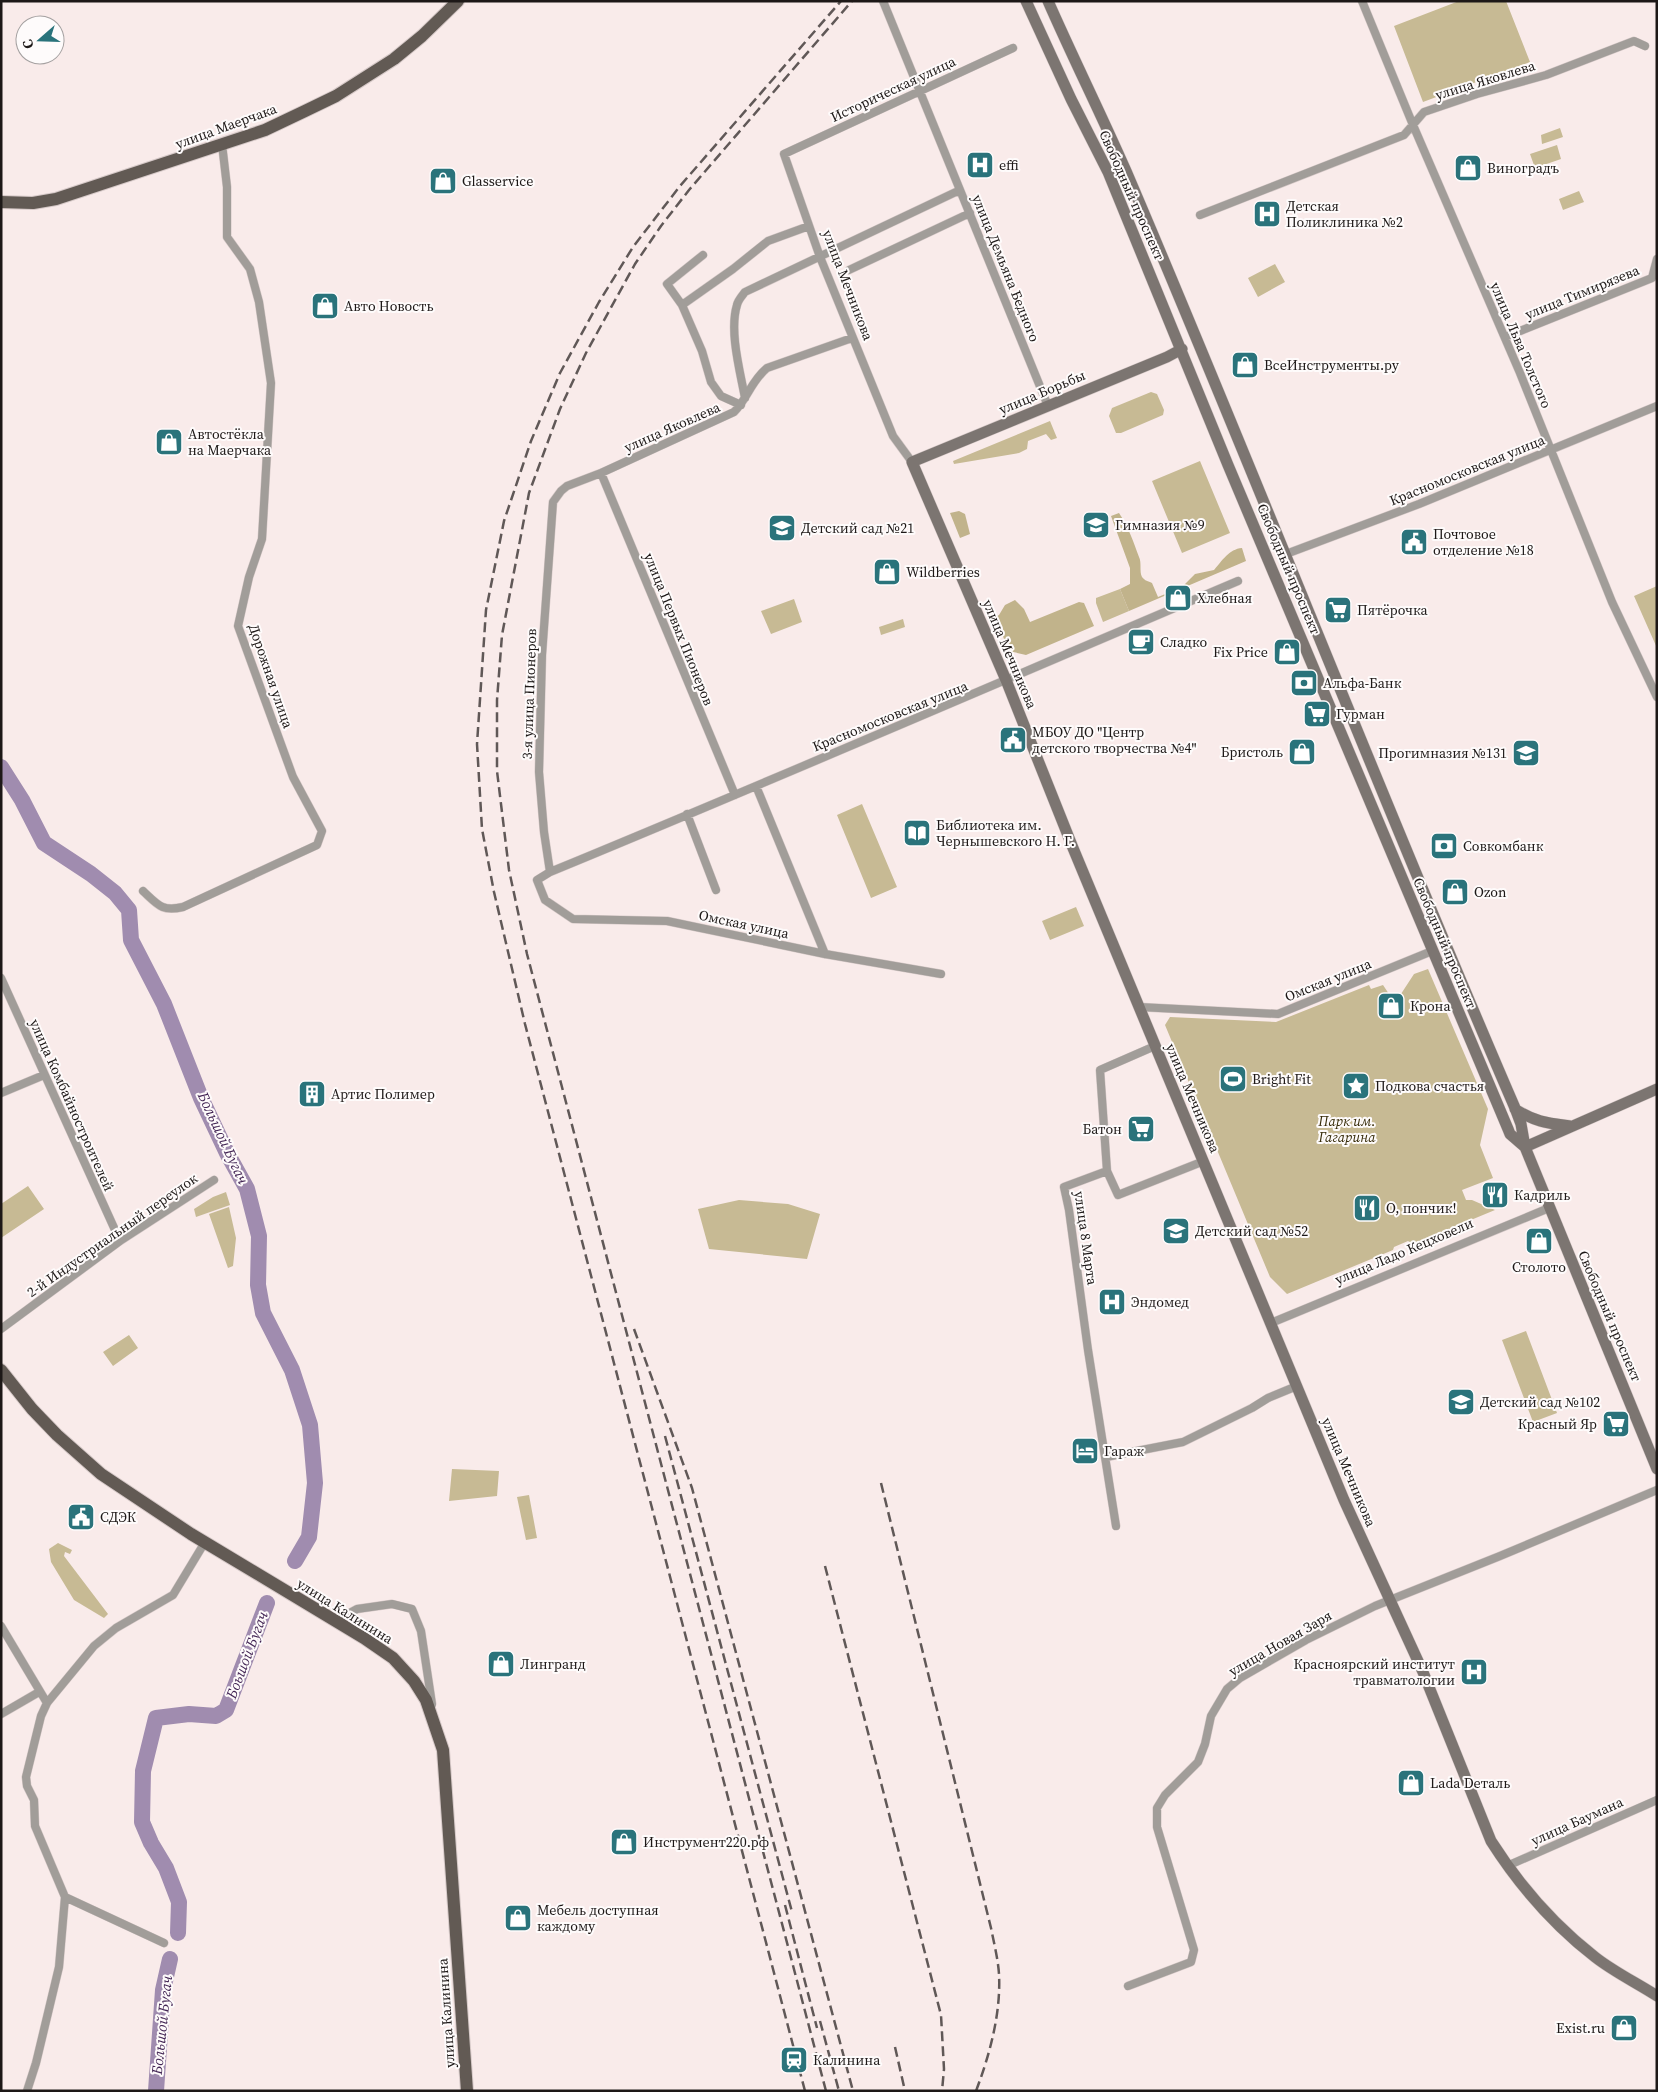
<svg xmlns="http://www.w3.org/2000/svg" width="1658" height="2092" font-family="'Source Serif 4',serif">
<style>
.green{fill:#c7ba94}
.forest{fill:#c1b38b}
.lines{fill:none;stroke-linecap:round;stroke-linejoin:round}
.river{stroke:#a08caf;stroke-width:16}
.street-casing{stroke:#d6c9c8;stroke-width:9}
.secondary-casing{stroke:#d6c9c8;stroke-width:12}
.primary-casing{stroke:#d6c9c8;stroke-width:14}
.street{stroke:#a19d99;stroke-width:8}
.secondary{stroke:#7c7571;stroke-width:11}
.primary{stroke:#625a54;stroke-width:12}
.rail{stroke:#605857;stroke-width:2.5;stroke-dasharray:10 5;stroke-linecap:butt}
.labels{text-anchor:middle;stroke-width:4;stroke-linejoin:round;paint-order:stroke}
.street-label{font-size:14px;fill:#1d1817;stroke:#fefbfb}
.poi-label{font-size:14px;fill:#1d1817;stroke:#fefbfb;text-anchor:start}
.park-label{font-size:14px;font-style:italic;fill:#362b08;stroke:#fefbfb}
.water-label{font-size:15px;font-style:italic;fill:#422554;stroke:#fefbfb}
</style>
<rect width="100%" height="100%" fill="#f9ebea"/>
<path class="green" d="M1459,1H1506L1530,62L1423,102L1394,26Z
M1560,128L1563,137L1542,144L1541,135Z
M1557,145L1561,159L1535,168L1530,154Z
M1579,191L1584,202L1563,210L1559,199Z
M1275,264L1285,282L1258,297L1248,278Z
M1151,392L1157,394L1164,410L1163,415L1121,433H1116L1109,416L1112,408Z
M1050,421L1057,438L1051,440L1046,434L1028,441L1027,449L1019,453L954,464L953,461Z
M1200,461L1230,533L1182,553L1152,481Z
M1657,586V648L1634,596Z
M1120,589L1129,611L1103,622L1096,603V598Z
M794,599L802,622L771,634L761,611Z
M903,619L905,627L881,635L879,627Z
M862,804L897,887L871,898L837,815Z
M1076,907L1084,926L1050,940L1042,921Z
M1428,969L1488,1109L1480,1145L1493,1178L1462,1190L1466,1200H1472L1495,1210L1413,1244L1408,1241L1394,1247L1393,1250L1287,1294L1270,1277L1165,1025L1170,1017L1276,1022L1369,985L1371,989L1383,985L1391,997H1399L1414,974Z
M28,1186L44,1209L1,1238V1204Z
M226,1192L230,1205L196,1217L194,1209L213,1197Z
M739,1200L788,1204L820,1214L807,1259L709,1249L698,1209Z
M229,1207L236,1238L233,1266L228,1268L209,1214Z
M1526,1331L1557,1413L1533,1422L1502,1340Z
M129,1335L138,1348L113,1366L103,1352Z
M452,1469L499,1471L497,1496L449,1501Z
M529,1495L537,1538L526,1540L517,1497Z
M58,1543L72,1550L70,1554L65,1552L64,1556L108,1614L104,1618L74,1600L51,1562L49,1549Z"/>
<path class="forest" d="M959,511L965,514L970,534L960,538L950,513Z
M1119,513C1129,528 1133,541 1139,557C1142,563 1139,571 1142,577C1145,581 1148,581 1152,583L1158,597L1182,587L1195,574L1214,570C1222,561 1229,549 1242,548L1246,561L1129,611L1120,589L1130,584V568L1111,516Z
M1015,600L1024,609L1030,622L1079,602L1084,603L1094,626L1026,655L1009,651L995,617L999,615L1005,605Z"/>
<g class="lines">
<path class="river" d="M1,767L22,800L44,843L91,874L115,893L129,910L131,940L164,1004L201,1098L227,1153L247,1189L259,1236L258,1285L263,1313L292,1370L310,1425L315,1483L309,1537L295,1561
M178,1933L179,1902L166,1868L151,1843L142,1822L143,1771L156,1718L189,1714L216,1716L226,1710L267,1603
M156,2091L163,1990L170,1959"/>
<g class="street-casing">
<path id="street" d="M883,1L1048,406
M1362,1L1413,125L1520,373L1612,602L1657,697
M1200,215L1404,135L1424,112L1477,94L1546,75L1634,41L1645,46
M703,255L667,284L682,305L733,269L768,241L809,226
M849,270L970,213
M682,305L702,351L711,382L721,396L741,405
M1505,337L1652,278L1657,259
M852,338L767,368C751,381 748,398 734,412L601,473L567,486L561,491L553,502L542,655L539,772L544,832L550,872L537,880L545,900L573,919L667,921L825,954L941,974
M745,398C740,371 729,331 737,305C738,300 742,296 745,292L960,190
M912,462L893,436L820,257L784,154L1013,48
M601,473L735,795
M1286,554L1419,504L1657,406
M756,786L825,954
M687,814L716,890
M550,872C781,777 1009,678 1238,581
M143,891C158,905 162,912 183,907L317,845L322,831L293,777L238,626L249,577L262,539L271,383L259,302L250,269L227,237V187L222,144
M1,978L120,1241
M1139,1007L1278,1014L1432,951
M1,1093L44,1075
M1107,1171L1118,1195L1204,1161
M1271,1323L1549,1208
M1,1329L120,1241L214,1180
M1106,1457L1183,1442L1252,1408L1268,1398L1297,1386
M1116,1526L1088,1350L1069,1210L1064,1187L1107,1171L1100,1070L1155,1046
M335,1621L357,1609L392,1604L412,1609L421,1631L432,1704
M1,1626L47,1703
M1,1714L39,1692
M1507,1866L1657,1800
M164,1943L65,1897L35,1826L34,1800L27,1786L26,1777L41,1716L47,1703L94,1646L116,1628L173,1595L205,1542
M1128,1986L1191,1962L1194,1950L1157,1827V1808L1165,1795L1198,1762L1205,1744L1211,1716L1227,1689L1240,1678L1306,1640L1375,1606L1500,1556L1657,1490
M27,2091L36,2063L59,1967L65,1897"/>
</g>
<g class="secondary-casing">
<path id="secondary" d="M1026,1L1071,99L1108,172L1228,465L1508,1129L1510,1134L1525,1147
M1048,1C1073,58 1101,114 1126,171C1259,482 1381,798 1515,1108L1521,1124L1525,1147L1657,1469
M1182,349L1167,357L912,462L1006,680L1073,848L1344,1500L1423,1672L1491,1841C1519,1885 1554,1925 1595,1957C1614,1972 1637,1983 1657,1996
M1515,1109C1535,1122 1547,1123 1570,1126
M1525,1147L1657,1089"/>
</g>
<g class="primary-casing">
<path id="primary" d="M1,202L33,203L56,199L265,130L305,111L336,96L394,59L422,36L458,1
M1,1370L32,1409L57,1435L101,1474L191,1534L364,1638L393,1658L414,1681L426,1700L443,1750L467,2091"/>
</g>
<use href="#street" class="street"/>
<use href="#secondary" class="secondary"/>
<use href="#primary" class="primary"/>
<path class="rail" d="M634,1329L692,1488L853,2091
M665,1436L792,1912
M881,1483L991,1928C994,1943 998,1959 999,1974C1001,2013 990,2054 976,2091
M825,1566L941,2015L944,2069L942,2091
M785,1905L817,2028
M820,2021L839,2091
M895,2047L905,2091
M805,2091L525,1024L494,892L482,829L477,744L486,610L504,521L531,441L560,373L599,302L633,247L680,186L841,1
M826,2091L527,954L509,870L497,771V700L502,635L529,493L560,409L586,353L635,264L661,226L689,190L852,1"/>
</g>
<defs>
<g id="hospital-square" transform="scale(1.4375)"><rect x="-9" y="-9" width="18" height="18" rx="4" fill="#2a737b" stroke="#fefbfb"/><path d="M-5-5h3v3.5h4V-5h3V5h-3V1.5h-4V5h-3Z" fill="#fff"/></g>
<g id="shop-square" transform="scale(1.4375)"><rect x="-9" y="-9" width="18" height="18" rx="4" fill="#2a737b" stroke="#fefbfb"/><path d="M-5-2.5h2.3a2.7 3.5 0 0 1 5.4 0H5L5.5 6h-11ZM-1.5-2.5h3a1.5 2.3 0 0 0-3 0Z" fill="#fff"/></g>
<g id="school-square" transform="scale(1.4375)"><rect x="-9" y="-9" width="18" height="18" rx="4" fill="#2a737b" stroke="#fefbfb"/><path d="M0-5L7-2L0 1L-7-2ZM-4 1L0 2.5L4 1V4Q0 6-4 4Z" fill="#fff"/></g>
<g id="civic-square" transform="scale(1.4375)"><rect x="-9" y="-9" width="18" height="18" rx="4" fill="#2a737b" stroke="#fefbfb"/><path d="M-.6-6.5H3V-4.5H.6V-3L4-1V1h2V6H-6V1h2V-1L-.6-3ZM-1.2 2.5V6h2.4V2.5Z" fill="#fff"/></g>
<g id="supermarket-square" transform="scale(1.4375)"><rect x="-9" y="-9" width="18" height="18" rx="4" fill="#2a737b" stroke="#fefbfb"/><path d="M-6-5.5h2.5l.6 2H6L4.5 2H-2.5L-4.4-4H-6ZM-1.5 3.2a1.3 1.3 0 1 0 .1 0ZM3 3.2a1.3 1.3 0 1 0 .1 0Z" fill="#fff"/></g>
<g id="cafe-square" transform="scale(1.4375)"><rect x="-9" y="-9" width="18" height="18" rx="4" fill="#2a737b" stroke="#fefbfb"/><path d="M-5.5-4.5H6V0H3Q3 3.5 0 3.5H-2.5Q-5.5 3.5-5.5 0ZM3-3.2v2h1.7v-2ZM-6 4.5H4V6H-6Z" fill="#fff"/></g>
<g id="bank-square" transform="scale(1.4375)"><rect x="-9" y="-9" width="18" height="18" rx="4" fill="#2a737b" stroke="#fefbfb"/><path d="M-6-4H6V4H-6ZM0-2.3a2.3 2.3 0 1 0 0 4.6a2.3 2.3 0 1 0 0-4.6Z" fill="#fff"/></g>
<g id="library-square" transform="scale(1.4375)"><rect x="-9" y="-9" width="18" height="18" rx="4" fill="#2a737b" stroke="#fefbfb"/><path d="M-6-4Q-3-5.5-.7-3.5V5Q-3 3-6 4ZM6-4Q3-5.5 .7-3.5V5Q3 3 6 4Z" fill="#fff"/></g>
<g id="stadium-square" transform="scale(1.4375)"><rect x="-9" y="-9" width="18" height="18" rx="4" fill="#2a737b" stroke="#fefbfb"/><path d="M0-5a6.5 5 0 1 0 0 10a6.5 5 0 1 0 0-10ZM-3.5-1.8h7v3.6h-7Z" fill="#fff"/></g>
<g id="sight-square" transform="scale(1.4375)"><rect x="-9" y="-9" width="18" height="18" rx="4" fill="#2a737b" stroke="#fefbfb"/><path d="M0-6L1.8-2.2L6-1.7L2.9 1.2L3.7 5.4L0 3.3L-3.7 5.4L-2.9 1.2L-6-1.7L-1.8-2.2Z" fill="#fff"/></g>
<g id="building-square" transform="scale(1.4375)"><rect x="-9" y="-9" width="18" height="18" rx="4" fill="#2a737b" stroke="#fefbfb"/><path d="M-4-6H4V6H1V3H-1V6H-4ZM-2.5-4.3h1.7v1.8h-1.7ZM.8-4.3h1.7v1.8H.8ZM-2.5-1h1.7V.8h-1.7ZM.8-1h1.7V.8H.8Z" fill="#fff"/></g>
<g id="restaurant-square" transform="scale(1.4375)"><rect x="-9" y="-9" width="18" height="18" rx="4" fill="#2a737b" stroke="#fefbfb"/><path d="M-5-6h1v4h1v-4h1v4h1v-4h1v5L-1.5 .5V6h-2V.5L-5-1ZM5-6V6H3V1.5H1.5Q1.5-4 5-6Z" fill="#fff"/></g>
<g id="hotel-square" transform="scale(1.4375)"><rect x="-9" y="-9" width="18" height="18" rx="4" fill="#2a737b" stroke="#fefbfb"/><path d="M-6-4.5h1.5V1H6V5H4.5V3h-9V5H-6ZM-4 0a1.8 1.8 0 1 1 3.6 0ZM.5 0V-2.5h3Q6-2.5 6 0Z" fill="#fff"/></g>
<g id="station-square" transform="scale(1.4375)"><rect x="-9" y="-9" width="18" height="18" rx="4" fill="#2a737b" stroke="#fefbfb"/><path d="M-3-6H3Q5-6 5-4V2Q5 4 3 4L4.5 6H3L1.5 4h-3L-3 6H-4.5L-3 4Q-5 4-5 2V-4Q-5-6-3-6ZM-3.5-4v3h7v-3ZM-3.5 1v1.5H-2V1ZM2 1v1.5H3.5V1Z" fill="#fff"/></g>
</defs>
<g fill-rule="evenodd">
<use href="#hospital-square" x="980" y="165"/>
<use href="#shop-square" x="1468" y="168"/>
<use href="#shop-square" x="443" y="181"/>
<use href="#hospital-square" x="1267" y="214"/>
<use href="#shop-square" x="325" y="306"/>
<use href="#shop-square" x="1245" y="365"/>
<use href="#shop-square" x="169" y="442"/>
<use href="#school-square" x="1096" y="525"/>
<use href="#school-square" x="782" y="528"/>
<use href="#civic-square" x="1414" y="542"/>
<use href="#shop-square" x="887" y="572"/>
<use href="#shop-square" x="1178" y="598"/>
<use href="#supermarket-square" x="1338" y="610"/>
<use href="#cafe-square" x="1141" y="642"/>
<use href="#shop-square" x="1287" y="652"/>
<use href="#bank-square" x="1304" y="683"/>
<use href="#supermarket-square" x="1317" y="714"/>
<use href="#civic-square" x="1013" y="740"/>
<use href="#shop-square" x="1302" y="752"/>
<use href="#school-square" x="1526" y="753"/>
<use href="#library-square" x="917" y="833"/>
<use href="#bank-square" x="1444" y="846"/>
<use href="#shop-square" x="1455" y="892"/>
<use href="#shop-square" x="1391" y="1006"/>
<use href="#stadium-square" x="1233" y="1079"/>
<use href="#sight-square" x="1356" y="1086"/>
<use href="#building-square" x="312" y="1094"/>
<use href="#supermarket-square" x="1141" y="1129"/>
<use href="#restaurant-square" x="1495" y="1195"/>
<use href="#restaurant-square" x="1367" y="1208"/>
<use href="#school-square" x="1176" y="1231"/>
<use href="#shop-square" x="1539" y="1241"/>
<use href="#hospital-square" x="1112" y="1302"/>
<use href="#school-square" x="1461" y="1402"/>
<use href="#supermarket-square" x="1616" y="1424"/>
<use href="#hotel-square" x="1085" y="1451"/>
<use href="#civic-square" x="81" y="1517"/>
<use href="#shop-square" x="501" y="1664"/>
<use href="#hospital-square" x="1474" y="1672"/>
<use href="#shop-square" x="1411" y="1783"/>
<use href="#shop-square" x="624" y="1842"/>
<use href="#shop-square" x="518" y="1918"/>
<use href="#shop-square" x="1624" y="2028"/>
<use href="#station-square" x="794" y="2060"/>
</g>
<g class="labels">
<g class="street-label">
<text transform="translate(1485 80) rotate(-17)" y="5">улица Яковлева</text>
<text transform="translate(893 89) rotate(-25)" y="5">Историческая улица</text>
<text transform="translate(226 126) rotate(-20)" y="5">улица Маерчака</text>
<text transform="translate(1132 195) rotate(66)" y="5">Свободный проспект</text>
<text transform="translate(1006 268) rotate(68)" y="5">улица Демьяна Бедного</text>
<text transform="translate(848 285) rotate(69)" y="5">улица Мечникова</text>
<text transform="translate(1582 292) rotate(-22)" y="5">улица Тимирязева</text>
<text transform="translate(1521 345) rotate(67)" y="5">улица Льва Толстого</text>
<text transform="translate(1042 392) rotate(-23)" y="5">улица Борьбы</text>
<text transform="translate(672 427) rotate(-24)" y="5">улица Яковлева</text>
<text transform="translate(1467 470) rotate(-22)" y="5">Красномосковская улица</text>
<text transform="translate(1289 569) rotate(67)" y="5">Свободный проспект</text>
<text transform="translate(679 629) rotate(68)" y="5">улица Первых Пионеров</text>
<text transform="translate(1010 654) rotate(67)" y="5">улица Мечникова</text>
<text transform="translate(271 676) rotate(71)" y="5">Дорожная улица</text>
<text transform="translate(529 694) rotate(-88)" y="5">3-я улица Пионеров</text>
<text transform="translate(890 716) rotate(-22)" y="5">Красномосковская улица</text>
<text transform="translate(744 924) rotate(12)" y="5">Омская улица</text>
<text transform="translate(1445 943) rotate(67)" y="5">Свободный проспект</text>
<text transform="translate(1328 980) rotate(-22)" y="5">Омская улица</text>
<text transform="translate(1193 1098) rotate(67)" y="5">улица Мечникова</text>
<text transform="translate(72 1105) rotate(66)" y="5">улица Комбайностроителей</text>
<text transform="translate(112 1235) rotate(-35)" y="5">2-й Индустриальный переулок</text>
<text transform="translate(1086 1238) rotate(82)" y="5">улица 8 Марта</text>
<text transform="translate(1404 1251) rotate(-23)" y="5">улица Ладо Кецховели</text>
<text transform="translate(1610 1316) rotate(67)" y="5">Свободный проспект</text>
<text transform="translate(1349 1472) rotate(67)" y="5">улица Мечникова</text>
<text transform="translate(345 1611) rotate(32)" y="5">улица Калинина</text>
<text transform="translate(1280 1643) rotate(-30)" y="5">улица Новая Заря</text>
<text transform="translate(1577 1821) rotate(-24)" y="5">улица Баумана</text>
<text transform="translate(446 2013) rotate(-94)" y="5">улица Калинина</text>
</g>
<g class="poi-label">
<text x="999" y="170">effi</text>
<text x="1487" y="173">Виноградъ</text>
<text x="462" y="186">Glasservice</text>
<text x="1286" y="211">Детская<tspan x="1286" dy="16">Поликлиника №2</tspan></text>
<text x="344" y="311">Авто Новость</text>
<text x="1264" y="370">ВсеИнструменты.ру</text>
<text x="188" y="439">Автостёкла<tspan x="188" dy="16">на Маерчака</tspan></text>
<text x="1115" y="530">Гимназия №9</text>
<text x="801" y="533">Детский сад №21</text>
<text x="1433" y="539">Почтовое<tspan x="1433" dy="16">отделение №18</tspan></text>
<text x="906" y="577">Wildberries</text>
<text x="1197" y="603">Хлебная</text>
<text x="1357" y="615">Пятёрочка</text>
<text x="1160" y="647">Сладко</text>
<text x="1268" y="657" text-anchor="end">Fix Price</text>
<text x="1323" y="688">Альфа-Банк</text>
<text x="1336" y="719">Гурман</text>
<text x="1032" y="737">МБОУ ДО "Центр<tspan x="1032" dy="16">детского творчества №4"</tspan></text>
<text x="1283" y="757" text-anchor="end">Бристоль</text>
<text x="1507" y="758" text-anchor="end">Прогимназия №131</text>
<text x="936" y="830">Библиотека им.<tspan x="936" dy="16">Чернышевского Н. Г.</tspan></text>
<text x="1463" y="851">Совкомбанк</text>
<text x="1474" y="897">Ozon</text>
<text x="1410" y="1011">Крона</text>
<text x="1252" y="1084">Bright Fit</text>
<text x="1375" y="1091">Подкова счастья</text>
<text x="331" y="1099">Артис Полимер</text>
<text x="1122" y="1134" text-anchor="end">Батон</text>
<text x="1514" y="1200">Кадриль</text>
<text x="1386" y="1213">О, пончик!</text>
<text x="1195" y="1236">Детский сад №52</text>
<text x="1539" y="1272" text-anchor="middle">Столото</text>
<text x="1131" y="1307">Эндомед</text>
<text x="1480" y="1407">Детский сад №102</text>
<text x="1597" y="1429" text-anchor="end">Красный Яр</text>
<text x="1104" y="1456">Гараж</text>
<text x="100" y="1522">СДЭК</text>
<text x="520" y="1669">Лингранд</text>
<text x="1455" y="1669" text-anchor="end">Красноярский институт<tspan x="1455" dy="16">травматологии</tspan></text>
<text x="1430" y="1788">Lada Dеталь</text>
<text x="643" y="1847">Инструмент220.рф</text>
<text x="537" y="1915">Мебель доступная<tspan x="537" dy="16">каждому</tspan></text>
<text x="1605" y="2033" text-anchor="end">Exist.ru</text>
<text x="813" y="2065">Калинина</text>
</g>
<g class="park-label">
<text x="1347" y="1126">Парк им.<tspan x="1347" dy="16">Гагарина</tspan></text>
</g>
<g class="water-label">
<text transform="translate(223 1138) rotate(65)" y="5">Большой Бугач</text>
<text transform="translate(247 1655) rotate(-69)" y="5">Боьшой Бугач</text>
<text transform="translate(162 2025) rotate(-84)" y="5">Большой Бугач</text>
</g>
</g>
<rect width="1658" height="2092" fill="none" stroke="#1d1817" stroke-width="5"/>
<g transform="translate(40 40) rotate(250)"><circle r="24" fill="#fefbfb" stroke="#a4a0a0"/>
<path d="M0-4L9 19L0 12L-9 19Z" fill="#2a737b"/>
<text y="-8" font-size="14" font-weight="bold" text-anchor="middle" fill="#1d1817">С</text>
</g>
</svg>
